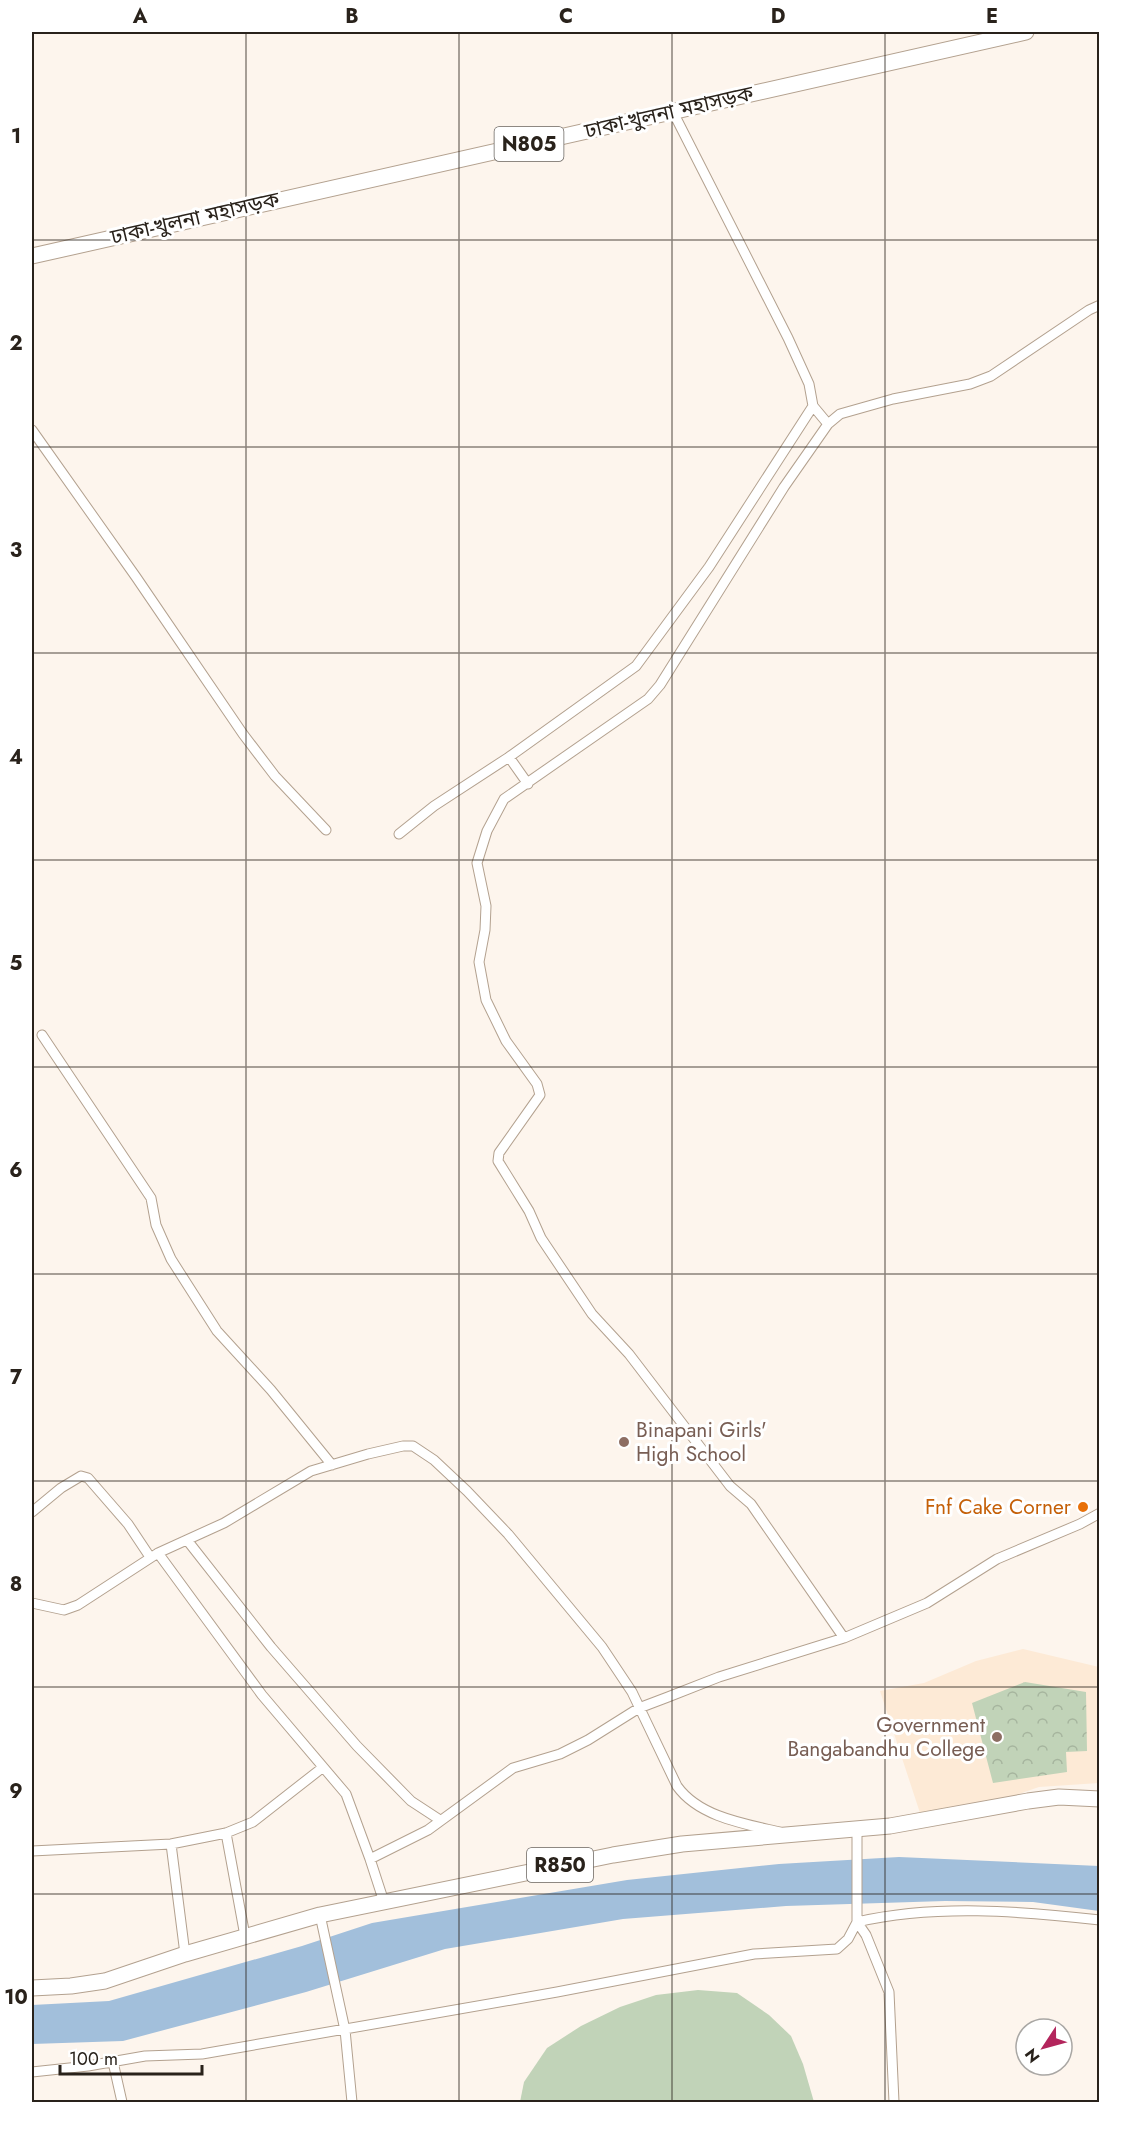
<svg xmlns="http://www.w3.org/2000/svg" width="1131" height="2134" font-family="Jost,'Noto Sans Bengali',sans-serif">
<style>
.built{fill:#fdead6}
.park{fill:url(#park-crowns)}
.pitch{fill:#c1d3b8}
.water{fill:#a2bfdb}
.lines{fill:none;stroke-linecap:round;stroke-linejoin:round}
.minor-casing{stroke:#b3a18f;stroke-width:11}
.primary-casing{stroke:#b3a18f;stroke-width:17}
.trunk-casing{stroke:#b3a18f;stroke-width:17}
.minor{stroke:#fff;stroke-width:9}
.primary{stroke:#fff;stroke-width:15}
.trunk{stroke:#fff;stroke-width:15}
.grid{fill:none;stroke:#29221b;stroke-width:1.5;stroke-opacity:0.55}
.education-dot{fill:#8d6e63;stroke:#fff;stroke-width:2}
.food-dot{fill:#e8710a;stroke:#fff;stroke-width:2}
.labels{text-anchor:middle;stroke-width:6;stroke-linejoin:round;paint-order:stroke}
.shield{fill:#fff;stroke:#69645f;stroke-width:1.5}
.shield-label{font-size:20px;font-weight:bold;fill:#29221b}
.street-label{font-size:21px;fill:#29221b;stroke:#fff}
.education-label{font-size:21px;fill:#785e54;stroke:#fff;text-anchor:start}
.food-label{font-size:21px;fill:#c56008;stroke:#fff;text-anchor:end}
.neatline{fill:none;stroke:#29221b;stroke-width:2}
.grid-label{font-size:20px;text-anchor:middle;font-weight:bold;fill:#29221b}
</style>
<defs>
<pattern id="park-crowns" width="20" height="18" patternUnits="userSpaceOnUse" patternTransform="scale(1.5)"><rect width="20" height="18" fill="#c1d3b8"/><path d="M2 6a3 3 0 1 1 6 0M12 15a3 3 0 1 1 6 0" fill="none" stroke="#a6b59e"/></pattern>
</defs>
<rect width="100%" height="100%" fill="#fdf5ed"/>
<path class="built" d="M1023,1649L1099,1667V1783L1039,1787L988,1805L921,1816L880,1691L924,1683L976,1661Z"/>
<path class="park" d="M1025,1682L1086,1692L1087,1751L1066,1752L1067,1772L993,1783L972,1703Z"/>
<path class="pitch" d="M698,1990L737,1993L769,2015L791,2036L803,2064L814,2102H520L524,2082L547,2048L581,2026L620,2007L656,1995Z"/>
<path class="water" d="M899,1857L1099,1866V1911L1033,1902L945,1901L786,1906L623,1919L445,1949L306,1992L123,2041L32,2044V2005L109,2001L302,1946L372,1923L627,1880L779,1864Z"/>
<g class="lines">
<g class="minor-casing">
<path id="minor" d="M813,406L828,424
M32,430L136,577L243,734L275,776L326,830
M528,784L509,757L636,666L709,567L813,406L809,384L788,338L673,112
M399,834L434,806L509,757
M42,1035L151,1198L156,1225L171,1259L217,1331L271,1390L332,1465
M32,1512L61,1488L81,1476L88,1478L128,1524L150,1557
M187,1540L271,1647L357,1746L411,1801L440,1820
M158,1553L262,1695L346,1794L370,1859L384,1902
M32,1603L64,1610L78,1605L158,1553L224,1523L311,1471L368,1454L403,1446H413L434,1460L467,1491L508,1534L602,1647L632,1692L677,1786C699,1817 745,1824 780,1832
M844,1638L751,1504L730,1486L629,1354L592,1314L541,1238L529,1211L498,1161L499,1153L540,1095L537,1084L506,1041L486,1000L479,962L485,930L486,906L477,863L487,831L504,799L648,699L660,685L784,487L828,424L840,414L893,399L970,384L991,376L1089,310L1100,305
M226,1833L245,1936
M171,1844L185,1954
M32,1851L171,1844L226,1833L253,1822L322,1768
M370,1859L428,1830L513,1768L560,1754L588,1740L639,1708L668,1697L719,1677L844,1638L927,1603L997,1559L1080,1524L1100,1513
M320,1915L345,2030L352,2102
M857,1922C936,1904 1019,1911 1100,1920
M857,1922L866,1935L889,1992L894,2102
M113,2062L122,2102
M32,2072L88,2066L145,2056L202,2054L557,1992L754,1954L837,1949L848,1939L857,1922V1829"/>
</g>
<g class="primary-casing">
<path id="primary" d="M32,1988L71,1986L105,1981L185,1954L320,1915L613,1855L682,1844L890,1826L1028,1801L1059,1797L1100,1799"/>
</g>
<g class="trunk-casing">
<path id="trunk" d="M32,256L1026,32"/>
</g>
<use href="#minor" class="minor"/>
<use href="#primary" class="primary"/>
<use href="#trunk" class="trunk"/>
</g>
<path class="grid" d="M246,32V2102M459,32V2102M672,32V2102M885,32V2102M32,240H1100M32,447H1100M32,653H1100M32,860H1100M32,1067H1100M32,1274H1100M32,1481H1100M32,1687H1100M32,1894H1100"/>
<g class="education-dot">
<circle cx="624" cy="1442" r="6"/>
<circle cx="997" cy="1737" r="6"/>
</g>
<circle class="food-dot" cx="1083" cy="1507" r="6"/>
<g class="labels">
<g class="shield">
<rect x="494.5" y="127" width="69" height="34" rx="4.5"/>
<rect x="527" y="1848" width="66" height="34" rx="4.5"/>
</g>
<g class="shield-label">
<text x="529" y="151">N805</text>
<text x="560" y="1872">R850</text>
</g>
<g class="street-label">
<text transform="translate(669 112) rotate(-13)" y="7">ঢাকা-খুলনা মহাসড়ক</text>
<text transform="translate(195 218) rotate(-13)" y="7">ঢাকা-খুলনা মহাসড়ক</text>
</g>
<g class="education-label">
<text x="636" y="1437">Binapani Girls'<tspan x="636" dy="24">High School</tspan></text>
<text x="985" y="1732" text-anchor="end">Government<tspan x="985" dy="24">Bangabandhu College</tspan></text>
</g>
<g class="food-label">
<text x="1071" y="1514">Fnf Cake Corner</text>
</g>
</g>
<rect width="1131" height="2134" fill="none" stroke="#ffffff" stroke-width="66"/>
<g transform="translate(1044 2047) rotate(234)"><circle r="28" fill="#ffffff" stroke="#a9a7a4" stroke-width="1.5"/>
<path d="M0-4.5L10 22L0 15L-10 22Z" fill="#b3255c"/>
<text y="-9" font-size="16" font-weight="bold" text-anchor="middle" fill="#29221b">N</text>
</g>
<path d="M60 2065v9h142v-9" fill="none" stroke="#29221b" stroke-width="3"/>
<text x="69" y="2065" font-size="18" fill="#29221b" stroke="#ffffff" stroke-width="4.5" paint-order="stroke">100 m</text>
<rect x="33" y="33" width="1065" height="2068" class="neatline"/>
<g class="grid-label">
<text x="140" y="23">A</text>
<text x="352" y="23">B</text>
<text x="566" y="23">C</text>
<text x="778" y="23">D</text>
<text x="992" y="23">E</text>
<text x="16" y="143">1</text>
<text x="16" y="350">2</text>
<text x="16" y="557">3</text>
<text x="16" y="764">4</text>
<text x="16" y="970">5</text>
<text x="16" y="1177">6</text>
<text x="16" y="1384">7</text>
<text x="16" y="1591">8</text>
<text x="16" y="1798">9</text>
<text x="16" y="2004">10</text>
</g>
</svg>
